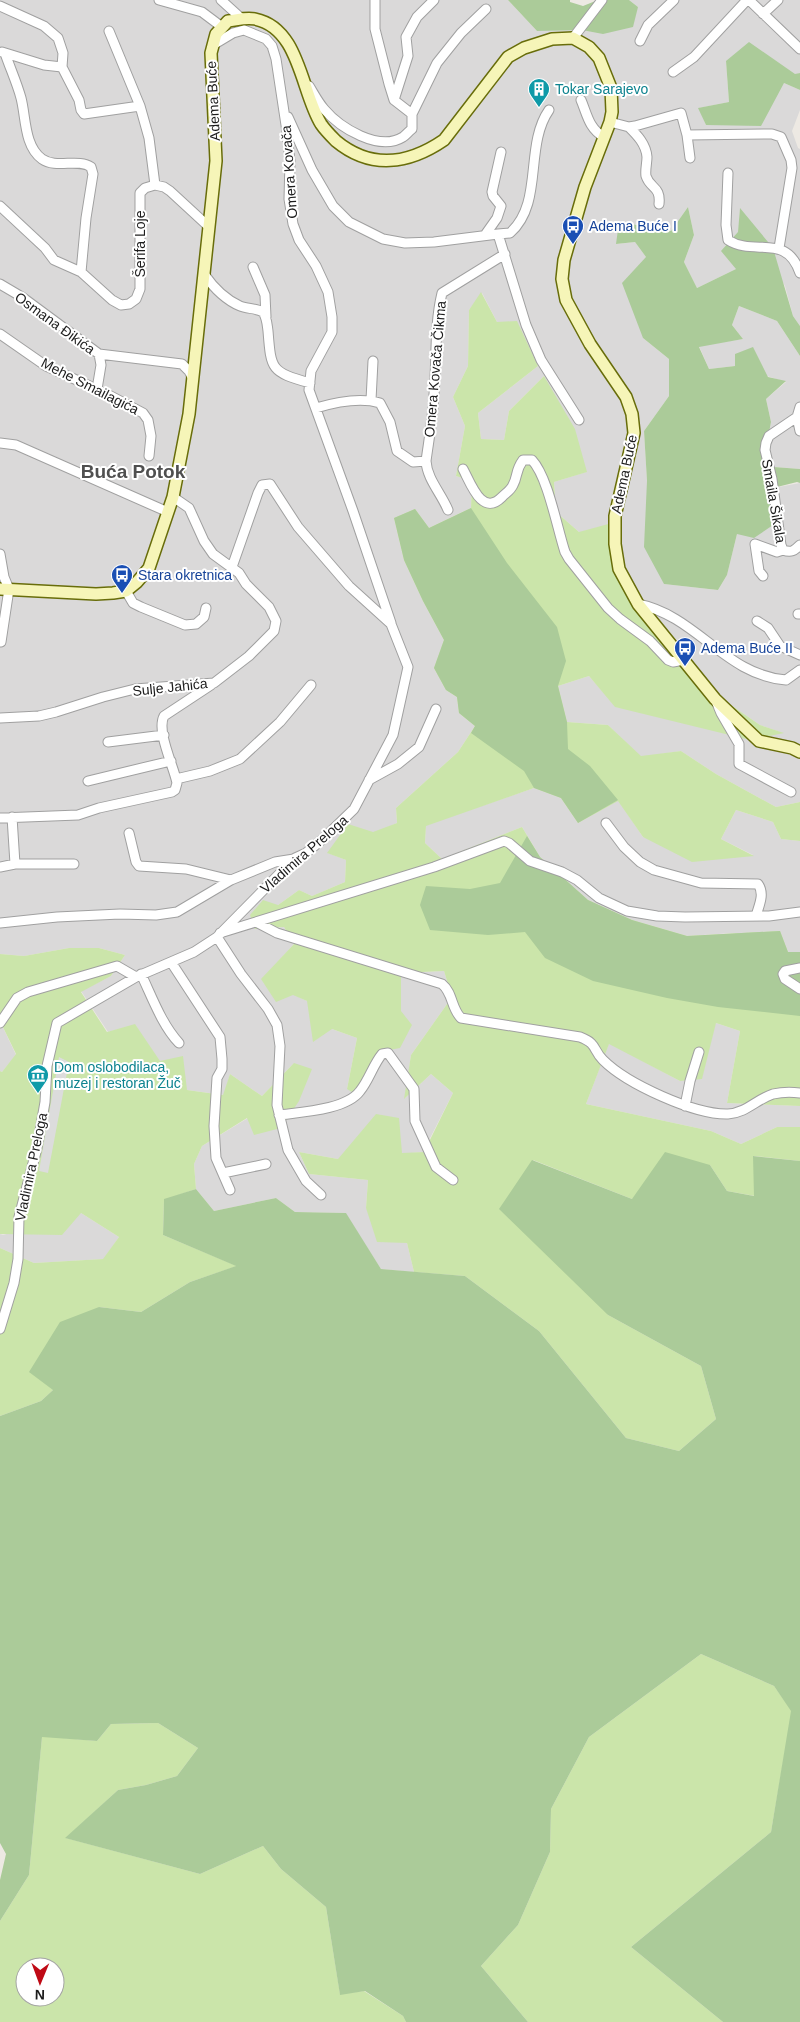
<svg xmlns="http://www.w3.org/2000/svg" width="800" height="2022" font-family="Arial,sans-serif">
<style>
.residential{fill:#dad9d9}
.grass{fill:#cbe5aa;fill-rule:evenodd}
.forest{fill:#abcb99}
.parking{fill:#dcdcdc}
.lines{fill:none;stroke-linecap:round;stroke-linejoin:round}
.street-casing{stroke:#a0a0a0;stroke-width:11}
.secondary-casing{stroke:#686d0a;stroke-width:14}
.street{stroke:#fff;stroke-width:9}
.secondary{stroke:#f6f5b8;stroke-width:11}
.labels{text-anchor:middle;stroke-width:4;stroke-linejoin:round;paint-order:stroke}
.culture-label{font-size:14px;fill:#0d838f;stroke:#fff;text-anchor:start}
.street-label{font-size:14px;fill:#1c1c1c;stroke:#fff}
.transit-label{font-size:14px;fill:#164399;stroke:#fff;text-anchor:start}
.district-label{font-size:19px;font-weight:bold;fill:#4f4f4f;stroke:#fff}
</style>
<rect width="100%" height="100%" fill="#ede9e3"/>
<path class="residential" d="M0,0H508L537,31L638,7L629,0H800V73L795,75L726,61L729,102L699,108L706,125L784,83L800,90V110L792,131L798,148L800,149V326L793,316L785,286L740,209L736,269L697,288L684,262L694,235L688,207L671,231L619,222L617,244L635,242L646,257L643,338L669,359V396L644,431L647,481L664,584L718,590L727,575L737,534L773,488L800,483V802L776,807L716,774L681,751L641,757L608,725L567,722L558,686L589,676L616,707L783,733L760,725L690,677L579,532L556,512L554,482L586,472L544,376L509,411L504,440L481,439L478,413L538,366L497,322L482,293L469,310L468,366L453,397L465,426L456,476L472,481L471,508L429,528L394,518L404,560L423,601L444,640L446,690L457,697L459,713L475,726L458,752L396,808L397,823L328,853L346,860L345,882L312,896L299,890L278,905L255,929L284,927L294,944L262,979L307,1001L332,1029L357,1038L347,1089L401,1011V973L444,971L452,997L411,1055L405,1098L431,1074L453,1093L423,1152L338,1159L299,1152L309,1174L368,1180L366,1208L407,1243L414,1272L381,1269L345,1213L295,1212L276,1198L214,1211L196,1189L194,1164L202,1146L248,1118L294,1063L262,1096L230,1074L224,1095L187,1090L160,1062L135,1025L108,1032L81,991L111,976L125,955L99,948H69L24,956L0,954Z
M739,306L777,321L800,356V469L774,467L766,449L771,422L766,399L786,382L735,366L709,369L699,346L743,339L732,325Z
M534,788L561,798L578,823L618,800L643,837L753,855L721,839L736,810L773,822L781,839L800,841V952H788L734,933L687,936L632,920L588,900L540,857L522,827L442,859L425,843L426,825Z
M0,1021L16,1055L2,1072L0,1071Z
M716,1023L740,1031L727,1103L800,1106V1127H777L741,1144L711,1131L586,1104L609,1043L680,1081Z
M81,1213L119,1237L104,1259L34,1263L0,1248V1234L3,1235Z"/>
<path class="grass" d="M481,292L497,322L517,321L538,366L478,413L481,439L504,440L509,411L544,376L575,429L587,472L554,482L556,512L579,532L612,523L611,551L690,677L760,725L784,733L750,740L615,707L589,676L558,686L567,722L608,725L641,756L681,751L716,774L776,807L800,802V841L781,839L773,822L736,810L721,839L754,856L692,862L643,837L618,801L578,823L561,798L534,788L426,826L425,843L442,859L522,827L540,857L588,900L632,920L687,936L780,931L788,952H800V1106L727,1103L740,1031L716,1023L702,1079L680,1081L609,1044L586,1104L711,1131L741,1144L777,1127H800V1161L754,1156L755,1196L727,1191L710,1165L632,1199L533,1160L608,1315L701,1366L716,1419L679,1451L626,1438L539,1331L465,1276L414,1272L407,1243L377,1242L366,1208L368,1180L309,1174L299,1152L338,1159L376,1114L399,1118L402,1153L424,1152L453,1093L431,1074L404,1099L411,1055L452,997L444,971L401,973V1011L412,1025L400,1048L378,1052L355,1094L347,1089L357,1038L332,1029L313,1042L307,1001L293,995L276,1002L261,979L294,944L284,927L255,929L250,915L263,900L278,905L299,890L312,896L345,882L346,860L327,853L348,824L373,832L397,823L396,808L458,752L475,726L459,713L457,697L446,690L434,668L444,640L423,601L404,560L394,518L415,509L429,528L471,508L472,481L456,476L465,426L453,397L468,366L469,310Z
M69,948H99L125,955L111,976L81,992L107,1032L135,1024L160,1061L183,1056L187,1090L223,1095L230,1074L262,1096L294,1063L312,1069L299,1101L281,1128L254,1135L247,1118L202,1146L194,1164L196,1189L164,1200L163,1235L237,1266L190,1282L141,1312L99,1307L53,1390L41,1401L0,1416V1248L34,1263L103,1259L119,1237L81,1213L62,1235L0,1234V1071L2,1072L16,1054L0,1021V954L24,956Z
M701,1654L774,1686L792,1711L771,1832L631,1947L723,2022H528L481,1966L518,1925L550,1852L551,1809L589,1737Z
M158,1723L198,1748L177,1776L146,1785L118,1790L66,1838L200,1874L263,1846L281,1869L326,1907L340,1994L364,1991L403,2016L406,2022H0V1921L29,1875L42,1736L97,1741L111,1724ZM25,1967H55V1997H25Z"/>
<path class="forest" d="M508,0H570V2L583,6L598,0H629L638,7L633,27L603,34L582,30L537,31Z
M749,42L795,74L800,73V90L784,83L761,126L706,125L698,108L729,102L726,61Z
M688,207L694,235L684,262L697,288L736,269L721,251L738,232L740,208L773,248L793,316L800,326V356L777,321L739,306L732,325L743,339L699,347L709,369L735,366V354L753,347L768,377L786,381L766,399L771,422L766,449L774,467L800,469V483L797,482L773,488L779,521L754,538L737,534L727,575L718,590L664,584L644,547L647,481L644,431L669,396V359L643,338L622,283L646,257L635,242L616,244L619,222L671,231Z
M471,508L507,563L557,627L566,661L558,686L567,722L568,749L590,766L618,800L578,823L561,798L534,788L524,771L471,733L475,726L459,713L457,697L446,690L434,668L444,640L423,601L404,560L394,518L415,509L429,528Z
M527,836L540,857L588,900L632,920L687,936L780,931L788,952H800V1016L718,1007L667,998L593,981L545,958L525,932L488,935L430,930L420,905L426,886L470,889L500,883Z
M665,1152L710,1165L727,1191L754,1196L753,1156L800,1161V2022H723L631,1947L771,1832L791,1711L774,1686L701,1654L589,1737L551,1809L550,1852L518,1925L481,1966L528,2022H406L403,2016L365,1991L340,1995L326,1907L281,1869L263,1846L200,1874L65,1838L118,1790L146,1785L177,1776L198,1748L158,1723L111,1724L97,1741L42,1737L29,1875L0,1921V1880L6,1854L0,1843V1416L41,1401L53,1390L29,1372L60,1322L99,1307L141,1312L190,1282L236,1266L163,1235L164,1199L196,1189L214,1211L276,1198L295,1212L346,1213L381,1269L465,1276L539,1331L626,1438L679,1451L716,1419L701,1366L608,1315L499,1209L532,1160L632,1199Z"/>
<path class="parking" d="M59,1057L69,1062L48,1173L39,1171Z"/>
<g class="lines">
<g class="street-casing">
<path id="street" d="M159,0L202,12L222,27
M221,0L242,19
M749,0L800,49
M0,6L44,26L58,38L63,53L62,67L79,100L81,110L84,114L140,106
M763,14L778,0
M573,38L602,0
M640,41L648,25L674,0
M213,45L233,33L244,30L266,39L272,46L276,59L286,125L290,161L289,199L293,224L299,240L316,266L328,292L332,317V332L311,371L309,390L353,511L391,623
M2,52L44,65L62,67
M5,53C10,68 17,83 21,98C26,117 24,146 42,159C56,169 78,158 91,167L93,174L86,218L81,272
M673,72L694,57L747,0
M309,86C314,94 318,102 324,109C340,128 379,152 403,137C406,135 409,131 412,129V114L394,100L389,84L375,29V0
M394,100L408,56L406,37L417,17L434,0
M581,100C587,114 589,129 604,137
M412,114L437,63L461,33L486,9
M288,117L312,170L333,206L349,222L383,239L405,243L434,242L498,234L526,325L541,360L579,420
M610,122L629,127L635,126L681,113L687,135L690,158
M629,127C637,135 646,144 647,157C647,163 645,170 646,176C650,189 661,186 659,204
M687,135L772,134L781,137L791,160L792,168L779,248
M728,173L726,225L728,240C754,257 786,232 800,273
M155,185L164,187L170,191L208,226
M0,206L45,248L54,260L81,272L112,300L121,305L129,304L136,299L140,289V193L145,188L155,185L149,138L140,106L109,31
M498,234L510,233C544,203 524,146 549,110
M485,235L497,218L501,206L493,196L492,192L501,152
M253,267L265,295L266,317
M204,274C213,287 224,299 240,306C247,309 256,308 263,312C267,318 267,324 268,331C271,370 271,372 310,383
M0,284L22,297L99,354L182,364L189,371L193,379
M0,334L46,366L107,394L143,413L148,420L151,436L149,456
M97,389L101,365L99,354
M371,400L373,361
M800,407L797,417L800,431
M316,408C336,402 360,397 380,403L390,422L397,451L413,462L426,461C429,439 433,417 434,394C437,361 434,326 442,293L505,254
M797,417L769,436L766,443L765,450L772,479L781,545L783,550C791,553 794,551 800,545
M0,443L16,445L168,512
M426,461C427,479 441,493 448,510
M463,469C471,484 482,517 502,497C506,493 511,490 513,485C518,476 515,471 523,460H532C548,477 557,528 565,552L569,559L608,608L620,619L650,641L668,660L673,662L684,660
M0,554L4,577L9,589L1,642
M763,576L759,571L755,544L777,552L783,550
M126,591L133,603L141,607L185,625L196,624L204,617L206,608
M638,604C697,616 725,675 786,680L800,670
M798,614H800
M757,621L768,628L780,646L800,655
M716,701L721,713L739,744V764L791,792
M0,718L39,716L56,712L103,697L135,689L214,683L249,656L274,631L276,621L269,607L246,584L239,573L213,554L204,541L189,508L173,497
M108,742L164,735
M176,779L210,771L240,759L280,722L311,685
M369,780L398,764L419,747L436,709
M88,781L171,761
M12,817L15,864
M0,818L78,815L99,808L172,792L175,790L177,783C174,767 156,731 164,716L211,685
M606,823L624,847L640,862L654,870L701,883L758,884C765,894 759,905 756,916
M129,833L136,862L139,866L186,869L231,880
M0,867L15,864H74
M256,922L277,933L442,984C453,993 451,1008 461,1018L580,1037C598,1044 592,1049 603,1060C627,1084 695,1115 728,1114C746,1113 757,1099 773,1094C782,1092 792,1092 800,1093
M0,923L57,917L120,914L156,915L177,912L231,880L275,862L294,859
M220,933L434,867L504,841L509,843L530,861L562,872L577,880L599,898L627,911L657,916L685,917L769,916L800,912
M217,937L241,974L268,1009L277,1025L280,1046L277,1105L288,1150L306,1181L321,1195
M171,962L220,1037L222,1059V1069L217,1078L214,1126L216,1158L230,1190
M800,968L785,971L783,974L785,979L800,989
M141,974C152,997 162,1025 179,1043
M0,1023L17,998L28,992L117,966L136,977
M685,1106L690,1081L699,1052
M279,1115C301,1112 346,1110 360,1091C369,1080 373,1065 382,1054L388,1053L414,1089L415,1121L436,1167L453,1180
M223,1173L266,1164
M0,1329L14,1283L18,1259L19,1217L37,1148L45,1102L47,1066L57,1023L136,977L194,952L217,937L295,858L306,853L324,838L354,809L393,735L408,667L391,624L349,586L298,527L270,484L262,485L258,493L232,567"/>
</g>
<g class="secondary-casing">
<path id="secondary" d="M0,589L96,594L113,593L126,591L137,582L149,568L173,497L189,414L216,161L211,53L216,34L228,21C237,20 246,17 255,19C300,28 301,92 321,124C325,130 331,136 336,141C371,170 409,164 444,140L508,57L524,48L552,39L573,38L589,47L599,58L611,88L612,112L610,122L585,187L564,260L562,279L566,300L590,344L626,397L632,414L634,433L615,516V544L619,569L638,604L715,699L759,741L792,748L800,752"/>
</g>
<use href="#street" class="street"/>
<use href="#secondary" class="secondary"/>
</g>
<defs>
<g id="building-pin" transform="scale(1.125)"><path d="M0 17L-7.5 6A9.5 9.5 0 1 1 7.5 6Z" fill="#0f9aa8" stroke="#fff"/><path d="M-4-6H4V6H1V3H-1V6H-4ZM-2.5-4.3h1.7v1.8h-1.7ZM.8-4.3h1.7v1.8H.8ZM-2.5-1h1.7V.8h-1.7ZM.8-1h1.7V.8H.8Z" fill="#fff"/></g>
<g id="bus-pin" transform="scale(1.125)"><path d="M0 17L-7.5 6A9.5 9.5 0 1 1 7.5 6Z" fill="#1a4fb4" stroke="#fff"/><path d="M-5-6H5V4H4V6H2V4H-2V6H-4V4H-5ZM-3.5-4V0h7V-4ZM-3.5 1.2v1.5H-2V1.2ZM2 1.2v1.5H3.5V1.2Z" fill="#fff"/></g>
<g id="museum-pin" transform="scale(1.125)"><path d="M0 17L-7.5 6A9.5 9.5 0 1 1 7.5 6Z" fill="#0f9aa8" stroke="#fff"/><path d="M0-6L6-3V-2H-6V-3ZM-5-1h2V3h-2ZM-1-1h2V3h-2ZM3-1h2V3H3ZM-6 4H6V6H-6Z" fill="#fff"/></g>
</defs>
<g fill-rule="evenodd">
<use href="#building-pin" x="539" y="89"/>
<use href="#bus-pin" x="573" y="226"/>
<use href="#bus-pin" x="122" y="575"/>
<use href="#bus-pin" x="685" y="648"/>
<use href="#museum-pin" x="38" y="1075"/>
</g>
<g class="labels">
<g class="culture-label">
<text x="555" y="94">Tokar Sarajevo</text>
<text x="54" y="1072">Dom oslobodilaca,<tspan x="54" dy="16">muzej i restoran Žuč</tspan></text>
</g>
<g class="street-label">
<text transform="translate(213 101) rotate(-93)" y="5">Adema Buće</text>
<text transform="translate(289 172) rotate(-94)" y="5">Omera Kovača</text>
<text transform="translate(140 244) rotate(-90)" y="5">Šerifa Loje</text>
<text transform="translate(55 323) rotate(36)" y="5">Osmana Đikića</text>
<text transform="translate(435 369) rotate(-85)" y="5">Omera Kovača Čikma</text>
<text transform="translate(90 386) rotate(27)" y="5">Mehe Smailagića</text>
<text transform="translate(624 474) rotate(-78)" y="5">Adema Buće</text>
<text transform="translate(774 501) rotate(80)" y="5">Smaila Šikala</text>
<text transform="translate(170 687) rotate(-6)" y="5">Sulje Jahića</text>
<text transform="translate(304 854) rotate(-41)" y="5">Vladimira Preloga</text>
<text transform="translate(31 1167) rotate(-78)" y="5">Vladimira Preloga</text>
</g>
<g class="transit-label">
<text x="589" y="231">Adema Buće I</text>
<text x="138" y="580">Stara okretnica</text>
<text x="701" y="653">Adema Buće II</text>
</g>
<g class="district-label">
<text x="133" y="478">Buća Potok</text>
</g>
</g>
<g transform="translate(40 1982) rotate(181)"><circle r="24" fill="#ffffff" stroke="#a4a4a4"/>
<path d="M0-4L9 19L0 12L-9 19Z" fill="#bf0a15"/>
<text y="-8" font-size="14" font-weight="bold" text-anchor="middle" fill="#1c1c1c">N</text>
</g>
</svg>
